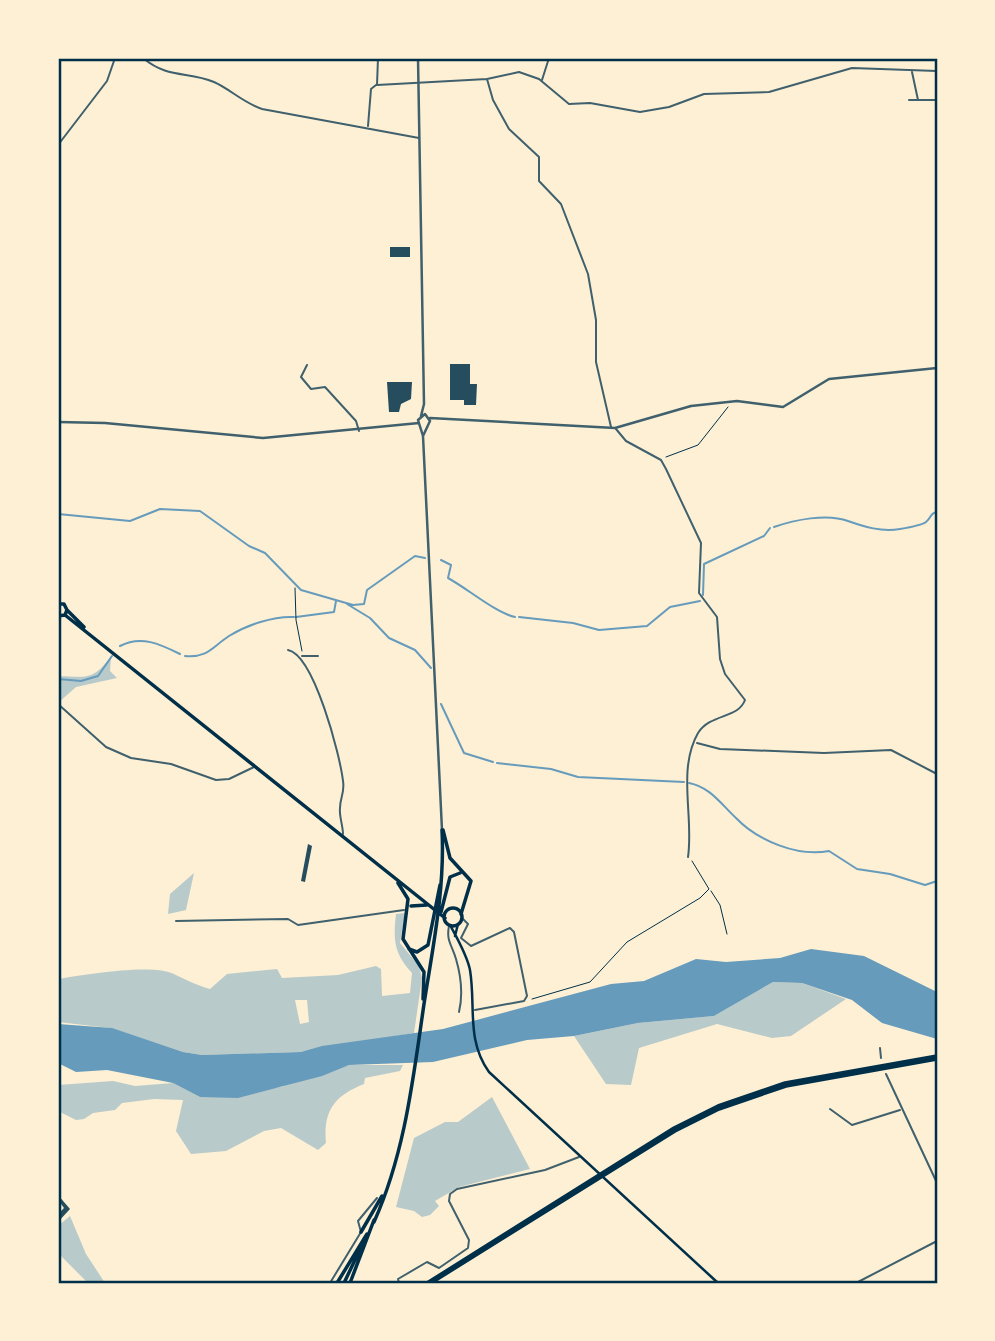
<svg xmlns="http://www.w3.org/2000/svg" width="995" height="1341" font-family="Figtree,sans-serif">
<style>
.green{fill:#b9caca;fill-rule:evenodd}
.water{fill:#669bbc}
.lines{fill:none;stroke-linecap:round;stroke-linejoin:round}
.stream{stroke:#669bbc;stroke-width:2}
.building{fill:#264d5e}
.path{stroke:#003049;stroke-width:1}
.minor{stroke:#3f606c;stroke-width:2}
.tertiary{stroke:#3f606c;stroke-width:2.5}
.secondary{stroke:#003049;stroke-width:2.5}
.primary{stroke:#003049;stroke-width:3.5}
.trunk{stroke:#003049;stroke-width:3.5}
.neatline{fill:none;stroke:#003049;stroke-width:2.5}
</style>
<rect width="100%" height="100%" fill="#fdf0d5"/>
<path class="green" d="M111,656L110,671L117,678L76,687L58,703V676C87,677 93,681 111,656Z
M194,873L186,910L168,914L170,894Z
M405,913L400,943L419,966L422,978L414,1033L301,1052L202,1055L183,1052L110,1028L58,1022V979C83,975 152,963 174,974C186,980 196,985 210,989L227,974L277,969L282,978L338,975L376,966L381,969L382,996L410,993L412,973C394,954 393,940 396,914ZM295,1000H307L309,1022L300,1024Z
M773,982L802,983L846,999L791,1036L772,1038L717,1024L639,1048L631,1085L606,1084L574,1036L638,1023L714,1016Z
M349,1065H403L400,1071L365,1078L364,1084C334,1096 323,1111 326,1143L318,1150L281,1128L264,1131L226,1151L191,1154L176,1131L183,1100L154,1099L122,1103L115,1110L93,1113L84,1119L76,1120L58,1111V1085L113,1081L135,1086L173,1083L200,1097L281,1087Z
M492,1097L530,1169L459,1187L435,1201L439,1206L430,1215L422,1217L414,1211L396,1207L414,1138L445,1122H458Z
M70,1216L86,1254L105,1283H88L58,1253V1226Z"/>
<path class="water" d="M811,949L864,956L937,992V1039L882,1023L852,1000L802,983L773,982L714,1016L638,1023L574,1036L527,1040L433,1062L349,1065L322,1076L238,1098L200,1097L173,1083L107,1070L76,1072L58,1063V1024L112,1028L183,1052L202,1055L301,1052L322,1046L443,1029L611,984L644,981L696,959L726,962L780,958Z"/>
<g class="lines">
<path class="stream" d="M58,514L130,521L160,509L200,511L249,546L265,553L301,590L353,605L364,604L367,590L415,556L425,558
M774,527C794,520 827,513 848,521C865,527 881,532 900,529C906,528 922,525 926,522C932,517 930,513 937,512
M441,560L451,565L448,578C468,589 496,613 515,617
M703,595L704,564L764,536L770,528
M347,604L370,618L389,638L415,650L431,668
M296,617L334,612L336,601
M519,617L573,623L599,630L647,626L670,607L700,601
M120,646C141,635 160,644 180,654
M185,656C208,658 212,647 229,636C247,625 273,616 294,617
M58,679L81,681L98,676L112,656
M441,704L464,753L493,762
M497,763L551,769L578,777L684,782
M689,783C710,787 721,804 736,818C758,841 798,857 829,851L857,869L890,874L925,885L937,881"/>
</g>
<path class="building" d="M390,247H410V257H390Z
M450,364H470V384H477L476,405H464V400H450Z
M387,382H412L411,399L401,404L399,412H389Z
M308,844L312,846L305,882L301,881Z
M58,1195L70,1209L58,1222V1214L64,1208L58,1200Z"/>
<g class="lines">
<path class="path" d="M666,457L698,445L728,407
M295,588L296,620L302,651
M711,891L720,905L727,934
M532,999L590,982L627,942L700,898L709,889L692,861"/>
<path class="minor" d="M143,58C168,79 188,71 214,82C230,89 242,102 262,109L419,138
M378,58L377,85L487,79L519,72L539,79L569,104L590,103L640,112L669,107L704,94L769,92L852,68L937,71
M912,72L918,100
M487,79L493,100L509,129L539,157V181L561,204L588,274L596,320V362L611,427
M542,80L549,58
M909,100H937
M368,126L371,89L376,85
M58,145L107,81L115,58
M307,365L301,377L311,389L325,387L356,421L359,431
M616,429L626,441L661,460L666,469L701,543L699,593L717,617L720,659L725,674L745,700C738,719 711,713 698,733C677,770 694,817 688,857
M288,650C314,655 340,755 343,781C345,792 340,798 340,808C339,816 343,826 343,834
M302,656H318
M58,704L106,747L131,758L171,764L216,780L229,779L254,767
M697,743L720,749L824,753L891,750L937,774
M462,918L468,924L461,938L471,946L510,928L514,932L527,996L524,1001L475,1010
M176,921L288,919L298,925L404,910
M449,926C446,941 452,945 456,959C461,976 463,995 459,1012
M880,1048L881,1058
M886,1074L937,1183
M830,1109L852,1125L900,1110
M330,1283L361,1232L358,1221L377,1198
M399,1283L398,1279L427,1262L439,1268L468,1248L469,1240L449,1201L450,1194L457,1189L545,1170L579,1157
M856,1283L937,1241"/>
<path class="tertiary" d="M418,58L424,404L421,416
M430,418L615,428L691,406L737,401L783,407L829,379L937,368
M58,422L105,423L263,438L419,423
M423,436L430,421L425,414L418,420L423,436L442,830"/>
<path class="secondary" d="M450,925C457,938 467,955 470,970C476,1006 466,1040 489,1072L718,1283
M455,936L458,924"/>
<path class="primary" d="M58,604H64L67,610L65,615L58,616
M67,610L84,627
M65,615L445,918
M443,830L450,858L471,881L461,914
M398,883L408,899L403,939L424,972L423,999
M411,906L427,905
M444 917a9 9 0 1 1 18 0a9 9 0 1 1-18 0Z
M441,912L450,877L460,873
M409,949L417,952L428,945L440,885
M374,1222C405,1153 413,1079 424,1004C433,946 445,889 442,830
M361,1232L382,1196"/>
<path class="trunk" d="M337,1283L367,1234
M344,1283L365,1239
M350,1283L374,1220
M427,1283L674,1128L718,1106L785,1083L937,1056
M431,1283L675,1131L719,1109L786,1086L937,1059"/>
</g>
<rect width="995" height="1341" fill="none" stroke="#fdf0d5" stroke-width="119"/>
<rect x="60" y="60" width="876" height="1222" class="neatline"/>
</svg>
